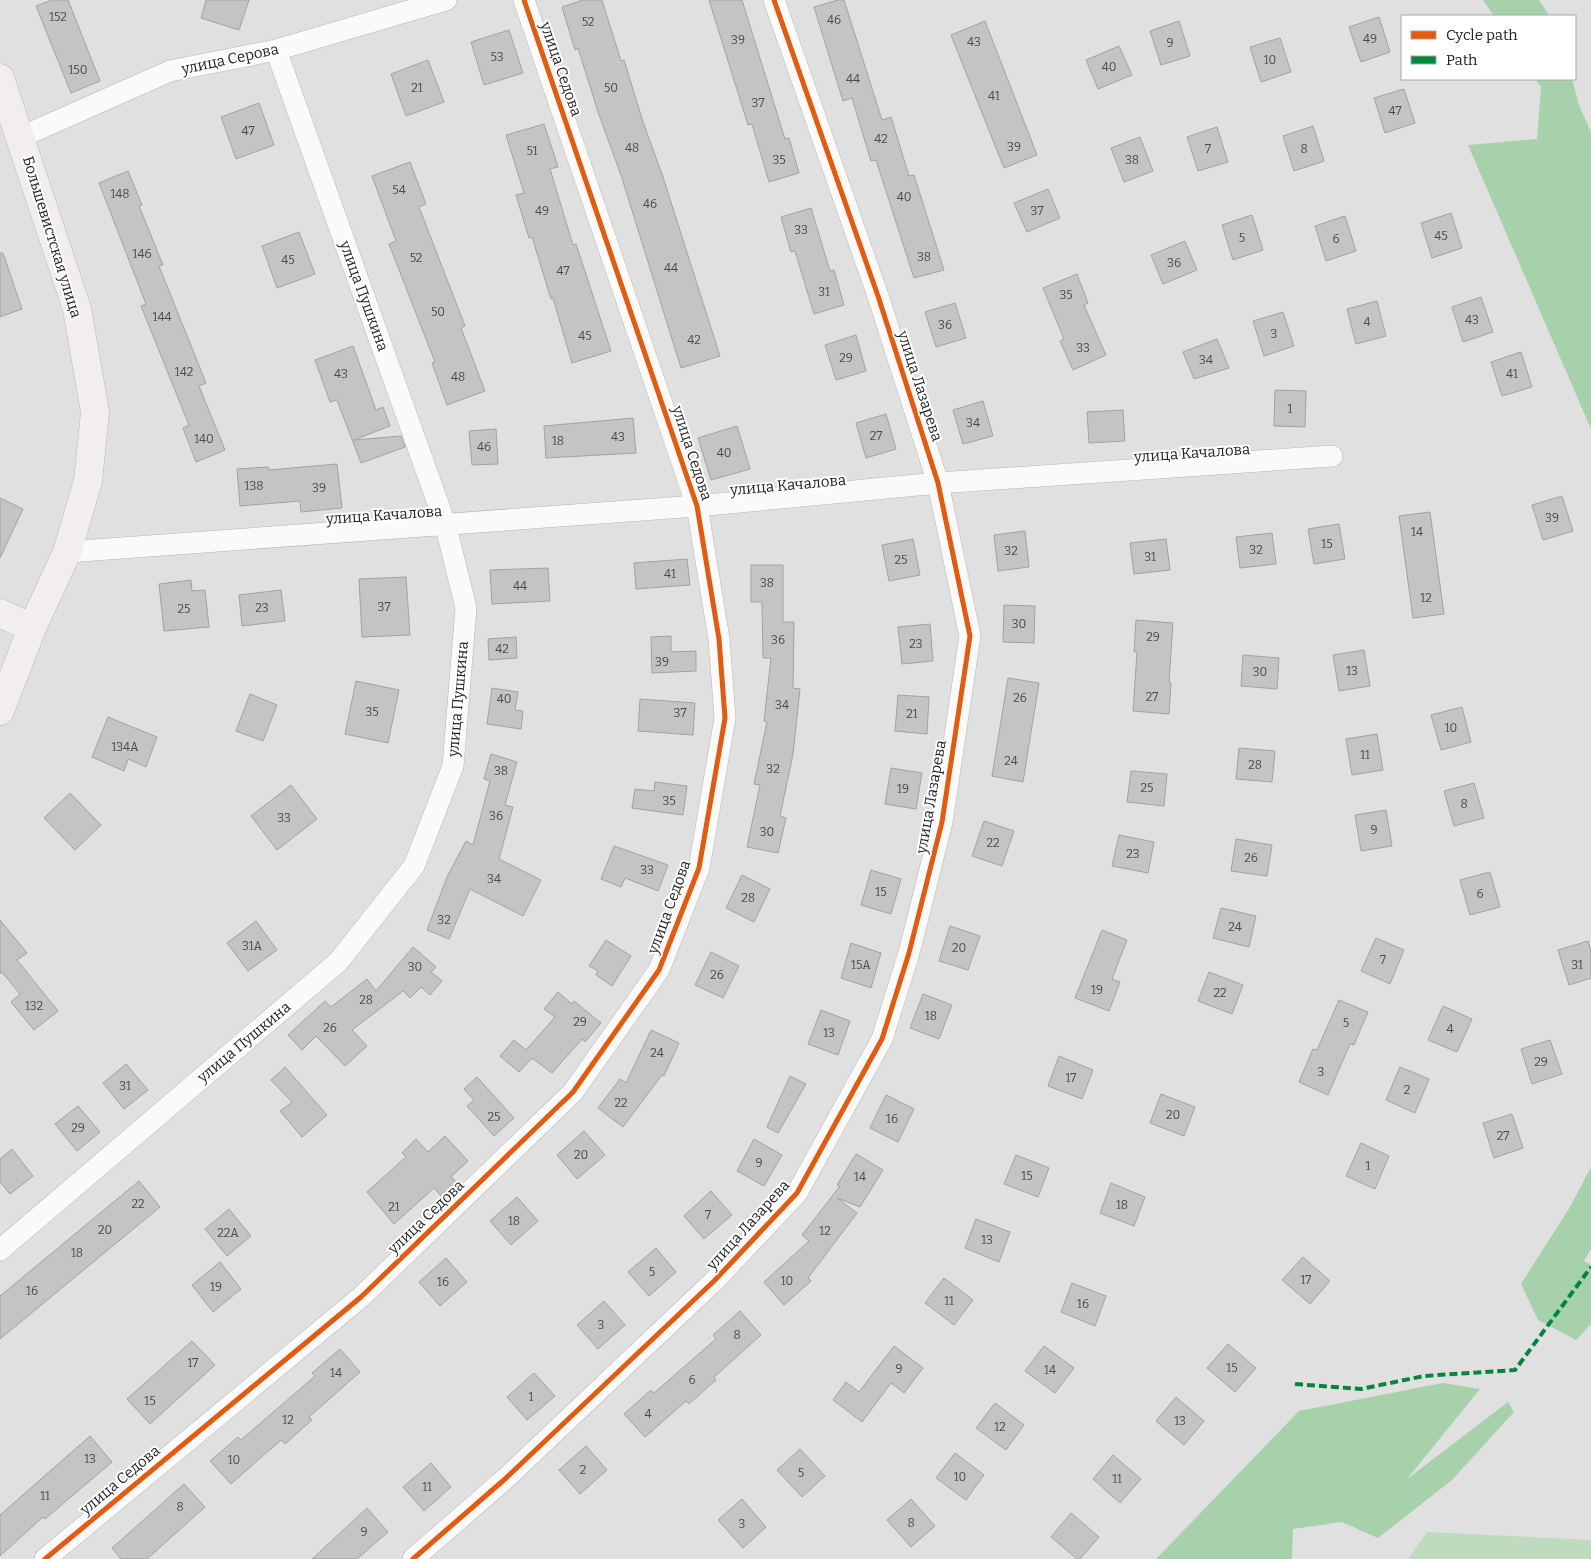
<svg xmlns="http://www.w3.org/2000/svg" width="1591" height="1559" font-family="Bitter,serif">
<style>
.green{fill:#bedabf}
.forest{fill:#a7d1aa}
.building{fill:#c5c4c5;stroke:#a3a2a3}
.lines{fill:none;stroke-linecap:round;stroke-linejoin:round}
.street-casing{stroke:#b7b7b8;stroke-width:22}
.secondary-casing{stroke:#b7b7b8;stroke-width:29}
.street{stroke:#fafafa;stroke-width:21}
.secondary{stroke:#f2eeef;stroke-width:28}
.quiet{stroke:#00873e;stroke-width:4;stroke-dasharray:8 4;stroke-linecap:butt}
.cycleway-casing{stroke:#fff;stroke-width:8}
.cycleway{stroke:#e8590c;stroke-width:5}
.labels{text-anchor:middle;stroke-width:4;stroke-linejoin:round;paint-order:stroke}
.number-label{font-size:12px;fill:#4c4b4c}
.street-label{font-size:15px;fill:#232324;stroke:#fff}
</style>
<rect width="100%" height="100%" fill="#e0e0e1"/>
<path class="green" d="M1427,1532L1591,1540V1559H1408Z"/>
<path class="forest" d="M1483,0H1539L1550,16H1494Z
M1535,79H1572L1579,105L1591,132V429L1468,145L1537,139L1541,87Z
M1591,1167V1249L1584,1261L1591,1265V1324L1576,1340L1538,1320L1521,1284L1570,1207Z
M1443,1383L1480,1389L1407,1479L1508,1402L1514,1412L1452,1480L1378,1538L1342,1522L1293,1529L1292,1559H1156L1299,1411Z"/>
<path class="building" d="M52,0H68L100,81L71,93L36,6Z
M206,0H249L239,30L201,18Z
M583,0H602L621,61L624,60L643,122L663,177L720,356L681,368L621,175L599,115L578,48L575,50L562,7Z
M709,0H742L785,139L789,138L799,173L769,182L752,124L748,125Z
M838,0H844L882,120L891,117L909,176L914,175L944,270L914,278L876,160L871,161L852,98L843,101L814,7Z
M1379,17L1390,52L1361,62L1349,27Z
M985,21L1037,155L1004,168L951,35Z
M1179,21L1190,56L1161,65L1150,31Z
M509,30L523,73L484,85L471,42Z
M1280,38L1291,72L1261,82L1250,47Z
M1119,46L1132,75L1098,89L1086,60Z
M428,60L444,102L406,116L391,74Z
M1404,89L1415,123L1385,133L1374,98Z
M259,103L274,145L236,159L221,117Z
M544,124L558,167L550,169L573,245L576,244L611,351L572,363L553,298L551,299L532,237L529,238L516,195L524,193L506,135Z
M1313,126L1324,161L1294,171L1283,136Z
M1217,127L1228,162L1198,171L1187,137Z
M1140,137L1153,171L1124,182L1111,148Z
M410,162L426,204L419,207L465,326L461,328L485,391L447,405L432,363L435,362L389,244L396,241L372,176Z
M128,171L142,205L139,206L163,265L159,266L206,383L199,386L225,450L196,462L183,428L189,425L141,306L146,304L99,183Z
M1048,189L1060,218L1027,232L1014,203Z
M811,208L830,271L834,270L844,305L814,314L795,251L791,252L781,217Z
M1451,213L1462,248L1432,258L1421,223Z
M1252,215L1263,250L1233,260L1222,225Z
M1345,216L1356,251L1326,261L1315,226Z
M299,232L315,274L277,288L262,246Z
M1185,241L1197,270L1163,284L1151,255Z
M0,253H3L22,309L0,317Z
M1077,274L1088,303L1084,305L1106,355L1073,370L1060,341L1064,339L1043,288Z
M1481,297L1493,332L1463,342L1452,307Z
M1377,301L1386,336L1356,344L1347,309Z
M955,303L966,338L936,347L925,312Z
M1283,312L1294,346L1264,356L1253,321Z
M856,335L866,371L836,380L825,345Z
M1217,339L1229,368L1194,379L1183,352Z
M353,346L376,410L383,407L390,426L354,440L401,436L405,447L361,463L337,400L330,402L315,360Z
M1521,352L1532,387L1502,396L1491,362Z
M1275,390L1306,391L1305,427L1274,426Z
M983,401L993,436L963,444L953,410Z
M1123,410L1125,441L1089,443L1087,412Z
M886,414L896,449L866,458L856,423Z
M633,418L636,453L546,458L544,426Z
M737,426L750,469L711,480L698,438Z
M496,429L498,464L472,465L469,431Z
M337,464L342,508L301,512L300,501L240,506L237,469L268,467L269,470Z
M1562,496L1573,531L1543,540L1532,505Z
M0,498L23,509L0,558Z
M1430,512L1444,614L1413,618L1399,516Z
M1339,524L1345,559L1314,564L1308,529Z
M1025,531L1029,567L998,571L994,535Z
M1272,533L1276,564L1240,568L1236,537Z
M913,539L920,575L889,581L882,545Z
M1166,539L1170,570L1134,574L1130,543Z
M687,559L690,585L636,589L634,563Z
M751,565H783V622H794L793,688L800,689L793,754L780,816L786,818L778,853L747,847L760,785L754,784L767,722L764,721L771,658H763L762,602H751Z
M548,568L550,601L492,604L490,570Z
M406,577L410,635L362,637L359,579Z
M191,580L192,591L205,590L209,627L164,631L159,584Z
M281,590L285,621L242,626L239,595Z
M1004,605L1035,606L1034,643L1003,642Z
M1136,620L1173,623L1169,682L1171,683L1169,714L1133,711L1137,652H1134Z
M930,624L933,661L902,664L898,627Z
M671,636V652L696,651V671L652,673L651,637Z
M516,637L517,658L489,660L488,639Z
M1364,650L1370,686L1339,691L1333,655Z
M1243,655L1279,658L1277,689L1241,686Z
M1008,678L1039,683L1023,782L992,776Z
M356,681L399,690L388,743L345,734Z
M492,688L518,692L515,710L523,711L521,729L487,724Z
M250,694L277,705L263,741L236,731Z
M898,695L929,697L927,734L895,731Z
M640,699L695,703L693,735L638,731Z
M1462,707L1471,742L1441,750L1431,715Z
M108,717L157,737L146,767L128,759L124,771L92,757Z
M1377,734L1383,770L1352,775L1346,739Z
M1239,748L1275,751L1272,782L1236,779Z
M491,754L517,762L505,805L513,807L499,859L541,880L523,916L470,889L449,939L427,930L447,877L466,841L473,845L490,781L484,779Z
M891,768L922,773L916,809L885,804Z
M1131,771L1167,774L1164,806L1127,802Z
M655,782L687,786L683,815L632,808L635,789L654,791Z
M1474,783L1484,818L1454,826L1444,791Z
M291,785L317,819L277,850L251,816Z
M70,793L101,825L75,850L44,818Z
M1386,810L1392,846L1361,851L1355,815Z
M984,821L1014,831L1002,866L972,856Z
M1119,835L1154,842L1148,873L1112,866Z
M1236,839L1272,845L1267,876L1231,871Z
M614,846L668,865L658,891L625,878L621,887L601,879Z
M871,870L901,879L891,914L861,905Z
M1490,872L1500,907L1470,915L1460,880Z
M742,875L770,889L754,922L726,908Z
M1221,908L1256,916L1249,947L1213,938Z
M0,920L27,953L17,960L58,1011L34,1030L11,1002L20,994L2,972L0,974Z
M256,921L277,950L248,971L227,943Z
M950,926L980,936L968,970L939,961Z
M1102,930L1127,940L1112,979L1120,982L1109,1011L1075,998Z
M1376,938L1404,950L1390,984L1361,971Z
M606,940L631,956L612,986L596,975L598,971L589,966Z
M1588,941L1591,951V978L1569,985L1558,950Z
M851,943L881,953L871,988L841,978Z
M413,947L436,967L431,972L442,981L430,995L421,987L410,998L403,991L352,1030L367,1046L345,1066L316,1036L302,1050L288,1035L325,1001L331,1007L367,979L376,991Z
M711,952L739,966L723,998L695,985Z
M1209,972L1243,985L1232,1014L1198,1001Z
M558,992L572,1004L574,1001L601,1023L585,1042L582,1039L552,1073L532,1058L519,1072L500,1056L514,1040L526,1050L555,1017L544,1009Z
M923,994L952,1005L939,1039L910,1028Z
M1339,1000L1368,1012L1354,1045L1350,1044L1328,1095L1299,1082L1313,1049L1317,1050Z
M1443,1006L1472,1019L1457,1052L1428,1040Z
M821,1010L850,1021L838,1055L808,1044Z
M651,1030L679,1043L664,1076L662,1075L623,1127L598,1108L620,1079L626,1083Z
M1550,1040L1562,1074L1532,1084L1521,1049Z
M1059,1056L1093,1070L1082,1099L1048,1086Z
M126,1064L148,1090L124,1109L103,1083Z
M285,1067L327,1115L302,1137L280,1111L292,1102L271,1080Z
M1400,1067L1429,1079L1415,1113L1386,1100Z
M790,1076L806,1084L778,1133L767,1127Z
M477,1077L514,1118L494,1136L467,1106L474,1100L464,1089Z
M1161,1094L1195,1107L1184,1136L1150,1123Z
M886,1095L914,1109L898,1142L870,1128Z
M78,1106L100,1132L77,1151L55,1124Z
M1512,1114L1523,1148L1494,1158L1483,1123Z
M584,1131L605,1155L577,1179L557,1155Z
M445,1136L468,1161L451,1177L458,1183L443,1198L434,1188L394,1224L367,1192L406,1157L402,1153L416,1139L428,1152Z
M754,1139L782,1155L764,1186L737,1171Z
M1361,1143L1389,1156L1375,1189L1346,1176Z
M12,1149L33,1176L10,1194L0,1182V1159Z
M856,1154L883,1170L860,1207L837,1198L857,1213L808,1278L811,1281L784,1305L764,1282L809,1241L802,1235L840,1186L837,1185Z
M1016,1155L1049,1168L1038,1197L1004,1184Z
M139,1181L160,1207L0,1339V1296Z
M1111,1183L1145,1197L1134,1226L1100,1213Z
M711,1191L732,1215L704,1239L684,1216Z
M517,1197L538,1221L511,1245L490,1221Z
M229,1209L251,1236L227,1256L205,1229Z
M976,1219L1010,1232L999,1262L965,1248Z
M656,1248L676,1272L649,1296L628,1272Z
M1303,1257L1330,1281L1310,1304L1282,1280Z
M446,1258L467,1282L440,1306L419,1282Z
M220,1262L241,1289L213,1312L192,1285Z
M944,1278L973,1300L954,1325L925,1303Z
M1072,1283L1106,1296L1095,1326L1061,1312Z
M604,1301L625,1325L598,1349L577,1325Z
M740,1311L761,1335L714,1377L716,1380L689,1404L686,1401L645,1437L624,1414L651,1390L654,1393L716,1339L713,1335Z
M192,1341L215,1365L150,1424L127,1399Z
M1228,1344L1256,1368L1235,1392L1207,1368Z
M894,1346L923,1368L904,1393L891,1383L862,1422L833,1400L846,1382L859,1392Z
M1044,1346L1074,1368L1055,1393L1025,1371Z
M340,1349L360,1372L309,1417L312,1420L285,1444L281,1440L231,1484L210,1461L238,1437L241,1440L315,1376L312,1373Z
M534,1373L555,1396L527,1420L507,1397Z
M1176,1397L1204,1421L1184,1445L1156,1421Z
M995,1403L1024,1425L1006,1450L976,1428Z
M90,1436L112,1462L45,1519L43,1517L0,1556V1515Z
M586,1446L607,1470L580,1494L559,1470Z
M800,1449L825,1476L802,1497L777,1470Z
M955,1453L984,1475L966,1500L936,1478Z
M1113,1455L1141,1479L1120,1503L1093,1479Z
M431,1463L451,1487L424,1511L403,1487Z
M184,1484L205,1507L147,1559H121L112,1548Z
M742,1499L766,1527L743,1548L718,1520Z
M911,1499L935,1526L911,1547L887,1520Z
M367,1508L388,1532L357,1559H312Z
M1071,1513L1099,1537L1080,1559H1077L1051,1537Z"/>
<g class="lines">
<g class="street-casing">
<path id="street" d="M21,137L170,71L276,50L446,0
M67,552L697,506L938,483L1332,456
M0,1250L338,962L414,866L453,766L466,608L445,523L276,50
M45,1559L361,1297L573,1092L659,970L699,868L725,718L719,639L697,506L524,0
M413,1559L505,1479L714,1281L797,1193L882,1039L909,953L942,822L970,636L938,483L878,296L774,0"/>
</g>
<g class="secondary-casing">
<path id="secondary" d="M0,78L77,309L95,412L88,481L67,552L32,628L0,711
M0,613L32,628"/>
</g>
<use href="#street" class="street"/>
<use href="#secondary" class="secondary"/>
<path class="quiet" d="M1295,1384L1361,1389L1424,1376L1515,1370L1591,1267"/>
<g class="cycleway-casing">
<path id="cycleway" d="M45,1559L361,1297L573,1092L659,970L699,868L725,718L719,639L697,506L524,0
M413,1559L505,1479L714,1281L797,1193L882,1039L909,953L942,822L970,636L938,483L878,296L774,0"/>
</g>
<use href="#cycleway" class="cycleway"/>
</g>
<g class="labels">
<g class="number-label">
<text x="58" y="21">152</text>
<text x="834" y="24">46</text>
<text x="588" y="26">52</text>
<text x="1370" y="43">49</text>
<text x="738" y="44">39</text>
<text x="974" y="46">43</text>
<text x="1170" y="47">9</text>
<text x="497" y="61">53</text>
<text x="1270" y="64">10</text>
<text x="1109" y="71">40</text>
<text x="78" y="74">150</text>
<text x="853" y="83">44</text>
<text x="417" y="92">21</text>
<text x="611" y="92">50</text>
<text x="994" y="100">41</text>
<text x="758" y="107">37</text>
<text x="1395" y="115">47</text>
<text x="248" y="135">47</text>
<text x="881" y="143">42</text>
<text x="1014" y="151">39</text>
<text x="632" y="152">48</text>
<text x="1208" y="153">7</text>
<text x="1304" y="153">8</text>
<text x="532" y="155">51</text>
<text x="779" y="164">35</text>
<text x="1132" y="164">38</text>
<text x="399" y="194">54</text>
<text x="120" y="198">148</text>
<text x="904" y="201">40</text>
<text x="650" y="208">46</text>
<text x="542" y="215">49</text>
<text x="1037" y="215">37</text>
<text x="801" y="234">33</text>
<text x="1441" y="240">45</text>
<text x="1242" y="242">5</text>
<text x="1336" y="243">6</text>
<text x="142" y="258">146</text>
<text x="924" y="261">38</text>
<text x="416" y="262">52</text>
<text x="288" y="264">45</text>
<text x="1174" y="267">36</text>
<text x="671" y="272">44</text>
<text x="563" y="275">47</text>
<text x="824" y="296">31</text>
<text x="1066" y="299">35</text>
<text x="438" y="316">50</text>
<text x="162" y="321">144</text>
<text x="1472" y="324">43</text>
<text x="1367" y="326">4</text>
<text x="945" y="329">36</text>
<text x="1274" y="338">3</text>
<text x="585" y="340">45</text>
<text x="694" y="344">42</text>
<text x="1083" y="352">33</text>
<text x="846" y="362">29</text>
<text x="1206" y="364">34</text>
<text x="184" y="376">142</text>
<text x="341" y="378">43</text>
<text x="1512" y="378">41</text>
<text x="458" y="381">48</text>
<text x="1290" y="413">1</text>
<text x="973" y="427">34</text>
<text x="876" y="440">27</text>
<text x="618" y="441">43</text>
<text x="204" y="443">140</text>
<text x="558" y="445">18</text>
<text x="484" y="451">46</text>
<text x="724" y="457">40</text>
<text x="254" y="490">138</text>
<text x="319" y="492">39</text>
<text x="1552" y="522">39</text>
<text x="1417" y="536">14</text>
<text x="1327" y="548">15</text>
<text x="1256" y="554">32</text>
<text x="1011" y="555">32</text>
<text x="1150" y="561">31</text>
<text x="901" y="564">25</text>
<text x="670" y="578">41</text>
<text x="767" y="587">38</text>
<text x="520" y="590">44</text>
<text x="1426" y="602">12</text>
<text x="384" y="611">37</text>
<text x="262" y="612">23</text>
<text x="184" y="613">25</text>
<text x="1019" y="628">30</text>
<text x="1153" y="641">29</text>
<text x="778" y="644">36</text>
<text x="916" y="648">23</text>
<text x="502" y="653">42</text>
<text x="662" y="666">39</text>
<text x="1352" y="675">13</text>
<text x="1260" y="676">30</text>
<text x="1152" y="701">27</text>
<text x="1020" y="702">26</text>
<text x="504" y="703">40</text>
<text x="782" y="709">34</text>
<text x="372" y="716">35</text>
<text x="680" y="717">37</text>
<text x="912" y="718">21</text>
<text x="1451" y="732">10</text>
<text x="125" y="751">134А</text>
<text x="1365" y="759">11</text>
<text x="1011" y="765">24</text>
<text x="1255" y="769">28</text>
<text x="773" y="773">32</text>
<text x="501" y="775">38</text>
<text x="1147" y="792">25</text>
<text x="903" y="793">19</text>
<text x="669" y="805">35</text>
<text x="1464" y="808">8</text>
<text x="496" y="820">36</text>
<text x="284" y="822">33</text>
<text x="1374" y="834">9</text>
<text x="767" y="836">30</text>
<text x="993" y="847">22</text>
<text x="1133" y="858">23</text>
<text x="1251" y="862">26</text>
<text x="647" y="874">33</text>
<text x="494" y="883">34</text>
<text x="881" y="896">15</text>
<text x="1480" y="898">6</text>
<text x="748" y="902">28</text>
<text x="444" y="924">32</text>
<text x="1235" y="931">24</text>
<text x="252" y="950">31А</text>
<text x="959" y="952">20</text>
<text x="1383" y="964">7</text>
<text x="861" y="969">15А</text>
<text x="1577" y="969">31</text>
<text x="415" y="971">30</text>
<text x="717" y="979">26</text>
<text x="1097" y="994">19</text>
<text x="1220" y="997">22</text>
<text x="366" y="1004">28</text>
<text x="34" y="1010">132</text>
<text x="931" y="1020">18</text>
<text x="580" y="1026">29</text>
<text x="1346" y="1027">5</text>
<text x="330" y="1032">26</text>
<text x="1450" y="1033">4</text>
<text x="829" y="1037">13</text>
<text x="657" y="1057">24</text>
<text x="1541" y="1066">29</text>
<text x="1321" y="1076">3</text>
<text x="1071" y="1082">17</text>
<text x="125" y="1090">31</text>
<text x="1407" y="1094">2</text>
<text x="621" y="1107">22</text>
<text x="1173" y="1119">20</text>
<text x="494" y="1121">25</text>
<text x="892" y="1123">16</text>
<text x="78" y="1132">29</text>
<text x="1503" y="1140">27</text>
<text x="581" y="1159">20</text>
<text x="759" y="1167">9</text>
<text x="1368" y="1170">1</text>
<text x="1027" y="1180">15</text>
<text x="860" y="1181">14</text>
<text x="138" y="1208">22</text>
<text x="1122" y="1209">18</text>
<text x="394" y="1211">21</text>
<text x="708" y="1219">7</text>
<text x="514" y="1225">18</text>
<text x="105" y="1234">20</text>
<text x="825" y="1235">12</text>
<text x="228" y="1237">22А</text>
<text x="987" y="1244">13</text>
<text x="77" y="1257">18</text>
<text x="652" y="1276">5</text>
<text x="1306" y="1284">17</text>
<text x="787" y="1285">10</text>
<text x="443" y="1286">16</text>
<text x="216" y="1291">19</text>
<text x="32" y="1295">16</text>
<text x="949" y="1305">11</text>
<text x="1083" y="1308">16</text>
<text x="601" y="1329">3</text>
<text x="737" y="1339">8</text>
<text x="193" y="1367">17</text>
<text x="1232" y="1372">15</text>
<text x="899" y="1373">9</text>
<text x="1050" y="1374">14</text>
<text x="336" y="1377">14</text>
<text x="692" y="1384">6</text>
<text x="531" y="1401">1</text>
<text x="150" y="1405">15</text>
<text x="648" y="1418">4</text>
<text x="288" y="1424">12</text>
<text x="1180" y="1425">13</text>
<text x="1000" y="1431">12</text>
<text x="90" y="1463">13</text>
<text x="234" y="1464">10</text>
<text x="583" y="1474">2</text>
<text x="801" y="1477">5</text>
<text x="960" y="1481">10</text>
<text x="1117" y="1483">11</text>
<text x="427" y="1491">11</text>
<text x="45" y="1500">11</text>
<text x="180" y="1511">8</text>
<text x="911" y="1527">8</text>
<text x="742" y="1528">3</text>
<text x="364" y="1536">9</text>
</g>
<g class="street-label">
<text transform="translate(230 59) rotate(-12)" y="5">улица Серова</text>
<text transform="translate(561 69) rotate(71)" y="5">улица Седова</text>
<text transform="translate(52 237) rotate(73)" y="5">Большевистская улица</text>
<text transform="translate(364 296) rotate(70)" y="5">улица Пушкина</text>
<text transform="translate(920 386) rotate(72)" y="5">улица Лазарева</text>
<text transform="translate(692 453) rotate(72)" y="5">улица Седова</text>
<text transform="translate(1192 453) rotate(-4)" y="5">улица Качалова</text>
<text transform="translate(788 485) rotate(-5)" y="5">улица Качалова</text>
<text transform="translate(384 515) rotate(-4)" y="5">улица Качалова</text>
<text transform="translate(458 699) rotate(-85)" y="5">улица Пушкина</text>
<text transform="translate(931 797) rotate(-80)" y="5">улица Лазарева</text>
<text transform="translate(669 907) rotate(-70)" y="5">улица Седова</text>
<text transform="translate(244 1042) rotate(-40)" y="5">улица Пушкина</text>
<text transform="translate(426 1217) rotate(-44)" y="5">улица Седова</text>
<text transform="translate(748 1225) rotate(-48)" y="5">улица Лазарева</text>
<text transform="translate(120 1480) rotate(-40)" y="5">улица Седова</text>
</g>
</g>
<rect x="1401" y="15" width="175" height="65" fill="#ffffff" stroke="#a7a7a7"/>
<rect x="1411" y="31" width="25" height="8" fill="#e8590c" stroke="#a7a7a7"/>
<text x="1446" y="40" font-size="15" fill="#232324">Cycle path</text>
<rect x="1411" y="56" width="25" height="8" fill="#00873e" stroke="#a7a7a7"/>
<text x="1446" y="65" font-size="15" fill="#232324">Path</text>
</svg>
